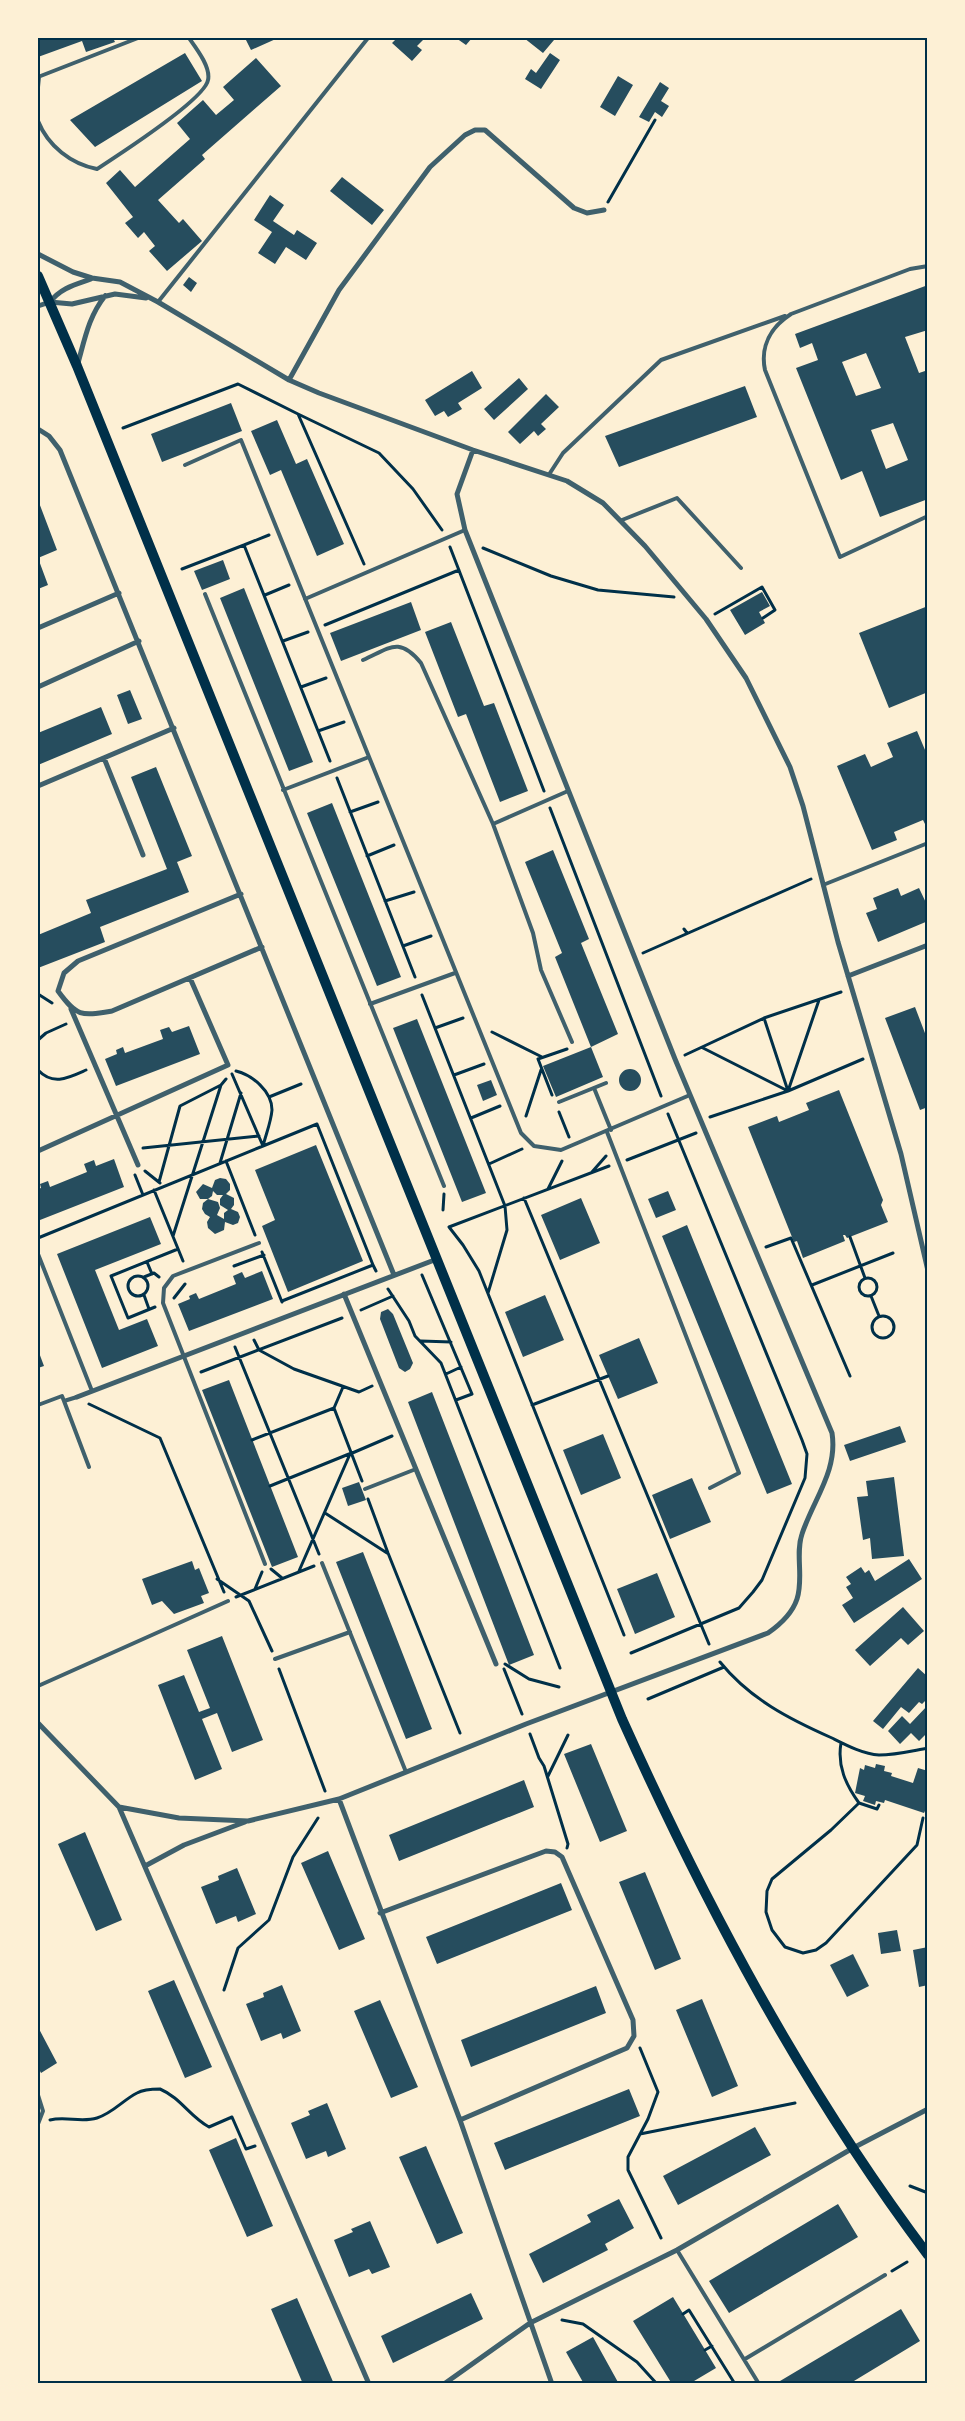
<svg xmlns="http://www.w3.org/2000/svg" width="965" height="2421" font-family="Arial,sans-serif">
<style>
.building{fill:#264d5e;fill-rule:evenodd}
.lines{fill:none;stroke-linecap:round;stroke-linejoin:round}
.path{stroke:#003049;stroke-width:3}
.service{stroke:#3f606c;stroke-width:4}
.minor{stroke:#3f606c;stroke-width:5}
.secondary{stroke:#003049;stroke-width:10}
.neatline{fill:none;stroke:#003049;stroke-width:2}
</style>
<rect width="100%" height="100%" fill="#fdf0d5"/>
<path class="building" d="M38,38H113L115,42L86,52L82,41L38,57Z
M245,38H278L251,50Z
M397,38H425L417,46L422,50L412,61L392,43Z
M456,38H472L466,45Z
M524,38H552L554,40L543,53Z
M185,53L202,81L95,147L70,120Z
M550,53L560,60L541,89L525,79L531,69L536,73Z
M256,58L281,86L202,155L205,159L158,200L179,223L183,219L202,241L167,271L149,251L155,246L144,232L138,238L125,223L133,217L106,183L120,170L135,187L190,139L177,123L203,100L216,115L234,100L223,87Z
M618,76L633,85L615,116L600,107Z
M660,82L669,88L661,101L669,106L662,117L655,112L649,122L639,117Z
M342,177L384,210L372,225L330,191Z
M270,195L284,205L273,221L294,235L297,230L317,243L306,260L286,247L275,264L258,253L272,232L254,220Z
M189,277L197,283L191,292L183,285Z
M928,285V330L905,337L919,373L928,370V499L880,517L862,471L841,480L796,368L818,360L812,343L800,348L795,334ZM866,353L881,388L856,396L842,362ZM893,423L908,460L886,469L871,430Z
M472,371L482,388L458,403L462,409L448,417L444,411L435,416L425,400Z
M519,378L528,389L494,420L484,409Z
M745,386L757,417L619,467L605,436Z
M546,394L559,407L541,424L546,429L538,436L534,431L520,444L508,432Z
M231,403L242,431L162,462L151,434Z
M277,420L296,464L307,459L344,544L317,556L281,470L270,475L251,431Z
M38,500L57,550L38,558Z
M38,558L48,585L38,589Z
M223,560L230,579L202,590L194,571Z
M244,588L313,762L289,771L220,598Z
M762,592L770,606L759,612L765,623L745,635L730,610Z
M411,602L421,630L341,661L330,633Z
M928,606V692L889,708L859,633Z
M451,622L484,706L494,703L528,791L500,802L466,714L458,717L425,632Z
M130,690L142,719L128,724L117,695Z
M101,707L112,734L38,765V733Z
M917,731L928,757V830L923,820L894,832L897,840L872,850L837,766L865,754L871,767L893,757L887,743Z
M156,767L192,856L177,862L189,892L100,927L105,942L38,968V935L91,913L86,900L167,869L131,777Z
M332,803L401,977L377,986L307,813Z
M553,850L589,939L581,943L618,1034L591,1047L555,957L562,953L525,862Z
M898,888L901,896L919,888L928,907V921L878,942L866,913L877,909L873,898Z
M915,1007L928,1041V1107L920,1110L885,1018Z
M417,1019L486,1193L462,1202L393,1028Z
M189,1026L200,1054L116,1086L105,1059L117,1054L116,1050L123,1047L125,1053L163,1039L160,1030L169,1027L172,1032Z
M591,1047L603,1077L556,1097L543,1066Z
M619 1080a11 11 0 1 1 22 0a11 11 0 1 1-22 0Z
M491,1080L497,1095L483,1101L477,1085Z
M839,1090L883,1200L881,1205L888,1222L847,1238L845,1235H843L845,1241L803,1258L797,1241L794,1242L748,1127L777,1116L779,1122L809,1110L806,1103Z
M316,1145L363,1261L288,1292L262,1226L275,1220L255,1170Z
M114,1159L124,1187L40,1220L38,1213V1189L41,1188L40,1184L48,1181L50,1187L87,1172L84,1164L94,1160L96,1166Z
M220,1178L226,1179L230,1184V1190L226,1194L234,1198V1205L231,1209L238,1212L240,1217L238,1223L233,1225L225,1222L224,1230L215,1234L208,1228L207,1222L210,1217L205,1214L202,1209L203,1203L208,1199H200L196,1192L203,1184L212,1188L215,1180ZM213,1191L217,1195H223L220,1199V1205L228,1210L224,1213V1219L217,1215L220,1208L218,1202L208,1199L212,1196Z
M668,1191L676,1210L656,1218L648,1199Z
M581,1198L600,1243L560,1260L541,1215Z
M150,1217L161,1244L95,1270L119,1330L147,1319L158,1346L102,1368L57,1254Z
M687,1225L792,1484L767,1494L662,1236Z
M262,1271L273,1299L189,1331L178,1304L190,1299L189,1296L196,1293L199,1299L236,1284L233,1276L242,1272L245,1278Z
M545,1295L564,1340L523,1357L505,1312Z
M388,1309L393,1314L413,1363L410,1369L405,1372L399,1368L380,1319L381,1312Z
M639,1338L658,1383L618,1399L599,1355Z
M38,1350L44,1366L38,1368Z
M229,1380L298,1557L272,1567L202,1390Z
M432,1392L534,1655L509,1665L408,1402Z
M900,1426L906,1442L850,1461L844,1445Z
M603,1434L621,1478L581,1495L563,1450Z
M894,1477L904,1556L872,1559L870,1538L863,1540L857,1497L868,1496L866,1481Z
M692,1478L711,1522L670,1539L652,1495Z
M359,1482L366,1500L348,1506L342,1488Z
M363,1552L432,1729L406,1739L336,1562Z
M909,1559L922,1579L854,1623L842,1605L853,1598L846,1587L851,1584L846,1577L861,1567L865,1573L869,1570L875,1581Z
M192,1561L195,1570L199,1568L209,1593L201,1596L204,1603L174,1614L162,1601L152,1605L142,1579Z
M657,1573L675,1617L635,1634L617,1589Z
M903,1607L924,1631L908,1645L901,1638L870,1666L855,1650Z
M222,1636L263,1740L232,1752L217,1713L202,1719L222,1769L195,1780L158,1685L184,1675L199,1712L210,1708L187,1650Z
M918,1668L928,1677V1698L922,1704L919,1702L909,1713L901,1707L883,1729L873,1721Z
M928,1705V1732L919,1741L911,1733L900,1744L888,1731L902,1716L910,1724Z
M591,1744L627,1831L600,1842L564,1754Z
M876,1764L885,1766L884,1771L892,1773L891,1776L913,1783L918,1768L928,1771V1811H925L924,1813L885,1800L884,1803L876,1801L875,1805L863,1801L865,1796L855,1793L860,1768L864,1770L865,1765L875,1768Z
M524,1780L534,1807L399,1861L389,1835Z
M85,1832L122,1920L96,1931L58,1844Z
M328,1851L365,1939L339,1950L301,1863Z
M237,1868L256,1914L238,1922L236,1916L216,1924L201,1887L219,1880L218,1876Z
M645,1872L681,1959L655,1970L619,1882Z
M561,1883L572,1910L437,1964L426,1937Z
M897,1930L901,1951L881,1954L878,1933Z
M928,1947V1985L919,1987L913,1950Z
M853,1954L869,1986L847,1997L830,1965Z
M174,1980L212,2067L185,2078L148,1991Z
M282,1985L301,2031L283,2039L281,2033L261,2041L246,2004L264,1997L263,1993Z
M596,1986L606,2013L471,2067L461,2040Z
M702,1999L738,2086L712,2097L676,2010Z
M380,2000L418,2087L391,2098L354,2011Z
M38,2027L57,2063L41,2073L38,2067Z
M629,2089L640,2116L505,2170L494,2143Z
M327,2103L346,2149L328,2157L326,2151L306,2159L291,2123L310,2115L308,2111Z
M755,2127L771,2155L678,2205L663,2176Z
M236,2138L273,2226L247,2237L209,2150Z
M426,2146L463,2233L437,2244L399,2157Z
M619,2199L634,2228L605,2244L608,2250L543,2283L529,2254L591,2222L587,2215Z
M838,2204L858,2237L729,2313L709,2281Z
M370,2221L390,2267L372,2274L369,2269L349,2277L334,2240L353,2232L351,2229Z
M471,2293L483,2319L393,2363L381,2336Z
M673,2297L716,2368L689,2384H672L633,2321Z
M297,2298L334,2384H303L271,2309Z
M901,2309L920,2341L849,2384H775Z
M593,2337L619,2384H584L566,2352Z"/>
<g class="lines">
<path class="path" d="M608,202L655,120
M298,414L379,453L413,489L442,530
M123,428L238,384L298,414L364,564
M244,545L269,535
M450,547L544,791
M483,548L551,576L598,590L674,597
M182,569L244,545L330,761
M265,595L289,585
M715,614L762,587L775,610L763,618
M325,625L459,570
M283,641L308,632
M301,687L326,678
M318,731L344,722
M337,778L415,977
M550,808L661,1096
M350,812L378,802
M367,856L394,845
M385,901L414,892
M684,929L687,933
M403,946L431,936
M643,953L811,879
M38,994L52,1003
M422,995L505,1206L507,1230L488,1293
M764,1018L788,1091
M435,1028L463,1018
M492,1032L542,1057
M38,1040L46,1033L66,1024
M703,1048L788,1091
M685,1055L764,1018L841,992
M38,1070C53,1086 68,1078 86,1070
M236,1071C252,1075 272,1091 272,1110C271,1122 266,1134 263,1146
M454,1075L484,1064
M788,1091L819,1000
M552,1095L538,1059L567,1049
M269,1097L301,1084
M559,1112L569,1137
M526,1116L541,1070
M710,1117L788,1091L863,1059
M471,1118L500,1106
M263,1146L317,1124L373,1265L282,1301
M143,1148L259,1136
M627,1160L696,1133
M226,1161L255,1235
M220,1163L241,1093
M489,1164L522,1149
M609,1166L449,1227L463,1245L479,1271L624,1635
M145,1171L160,1183
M592,1172L606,1156
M135,1175L143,1195
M159,1182L180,1106L221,1085
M548,1189L562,1161
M154,1190L183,1261
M524,1198L709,1644
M443,1210L444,1194
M173,1236L221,1085L226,1079
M850,1237L865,1278
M38,1238L263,1146L232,1074
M766,1247L791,1238L850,1376
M262,1252L282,1302
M147,1262L152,1274
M373,1265L376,1271
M234,1266L264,1255
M422,1275L472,1394L456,1400
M128 1286a10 10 0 1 1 20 0a10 10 0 1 1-20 0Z
M144,1277L154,1273L159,1277
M859 1287a9 9 0 1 1 18 0a9 9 0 1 1-18 0Z
M812,1285L893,1253
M388,1289L409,1321L415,1336L441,1363L560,1668
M144,1295L149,1309
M871,1296L879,1316
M174,1298L185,1284
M155,1307L128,1318L111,1276L178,1249
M361,1310L393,1296
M872 1327a11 11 0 1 1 22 0a11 11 0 1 1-22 0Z
M254,1340L259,1350L294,1369L359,1392L372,1386
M421,1341L451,1342
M235,1347L319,1554
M201,1372L342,1318
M446,1374L461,1367
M343,1387L334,1408L362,1481
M89,1404L160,1438L224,1592
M532,1405L608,1376
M252,1440L334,1408
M270,1486L349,1454
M368,1499L388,1553L460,1733
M325,1513L387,1553
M271,1569L282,1578
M299,1571L350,1454L392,1436
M217,1579L249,1601L272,1651
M255,1589L262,1572
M236,1597L314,1566
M631,1653L739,1608L753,1592L762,1580L805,1478L807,1454L802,1440L668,1114
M720,1662C750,1699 789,1719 832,1738C846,1745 863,1754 879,1755C895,1755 911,1751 928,1748
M505,1664L529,1679L559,1687
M279,1669L325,1791
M504,1669L522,1714
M648,1699L724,1667
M530,1734L539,1758L544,1766L568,1844L567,1848
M841,1743C837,1766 846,1785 859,1803L831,1830L772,1879L767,1891L766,1912L772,1930L785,1947L803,1953L816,1950L826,1943L917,1845L923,1818
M548,1776L568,1735
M859,1803L877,1809L879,1805
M224,1990L238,1948L269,1920L293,1857L318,1818
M640,2048L658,2092L648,2119L628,2157V2170L661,2238
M50,2120C66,2116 81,2123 97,2118C113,2113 123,2100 137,2093C144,2089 153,2089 160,2089C181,2098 190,2117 209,2127L232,2117L246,2149L255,2146
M640,2134L795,2103
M910,2186L928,2193
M892,2271L907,2262
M683,2314L689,2310L735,2384
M562,2320L583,2324L637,2362L657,2384
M705,2350L712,2346"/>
<path class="service" d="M38,77L138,38
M38,87L39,77
M38,121C48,146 71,164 97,169C117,156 205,99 208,80C211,67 196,48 189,38
M928,266L910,269L791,314C771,327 760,346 765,370L840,557L928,516
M158,302L368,38
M185,465L241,440L521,1133L534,1146L561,1150L690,1095
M550,473L563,453L661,360L785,316
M622,520L677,498L741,568
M205,594L444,1186
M305,599L465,530
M363,660C390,648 399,636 421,663L493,824L533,933L541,970L572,1042
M283,790L369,757
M493,824L568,791
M823,885L928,843
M370,1004L455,973
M594,1088L611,1130
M559,1102L606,1083
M607,1132L739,1473L710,1488
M259,1243L173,1276L164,1288L163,1303L265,1564
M38,1254L92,1391
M64,1401L89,1467
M38,1405L62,1396L64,1401L77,1397
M365,1489L416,1469
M322,1563L406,1772
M275,1659L350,1632
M38,1686L228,1601
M38,2095L43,2111L38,2124
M677,2250L759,2384
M745,2359L885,2275"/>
<path class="minor" d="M38,254L73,272L92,278L120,282L158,302L289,380L319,393L473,450L567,481L603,503L645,546L706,619L746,678L790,767L803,806L838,942L901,1154L928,1271
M50,302C61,288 74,285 91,279
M38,306L50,302L72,304L115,294L146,298
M78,363C85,338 89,316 105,296
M289,380L339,290L430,167L465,135L475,130H485L574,208L587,213L604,210
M38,429L49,436L60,450L394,1275
M38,628L119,593
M38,687L139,641
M104,758L143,855
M38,786L174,728
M241,894L78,961L64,973L58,991C77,1017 81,1016 112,1011L262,947
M848,976L928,945
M71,1009L138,1165
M38,1151L228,1065L190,978
M344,1294L496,1664
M77,1397L437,1259
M38,1723L119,1807L369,2384
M339,1799L460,2120L552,2384
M119,1807L179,1818L248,1821L339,1799L526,1724L768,1633C781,1624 792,1614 797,1599C804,1578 795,1554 802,1534C813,1500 838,1471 832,1433L675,1059L465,530L457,494L473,450
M145,1866L184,1845L245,1822
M380,1913L546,1851L555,1852L562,1857L633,2020L634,2036L627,2048L460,2120
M444,2384L530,2323L677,2250L853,2148L928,2109"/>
<path class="secondary" d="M38,276L77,366L622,1719C706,1906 804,2090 928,2255"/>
</g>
<rect width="965" height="2421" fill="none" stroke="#fdf0d5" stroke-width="78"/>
<rect x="39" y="39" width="887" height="2343" class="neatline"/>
</svg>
